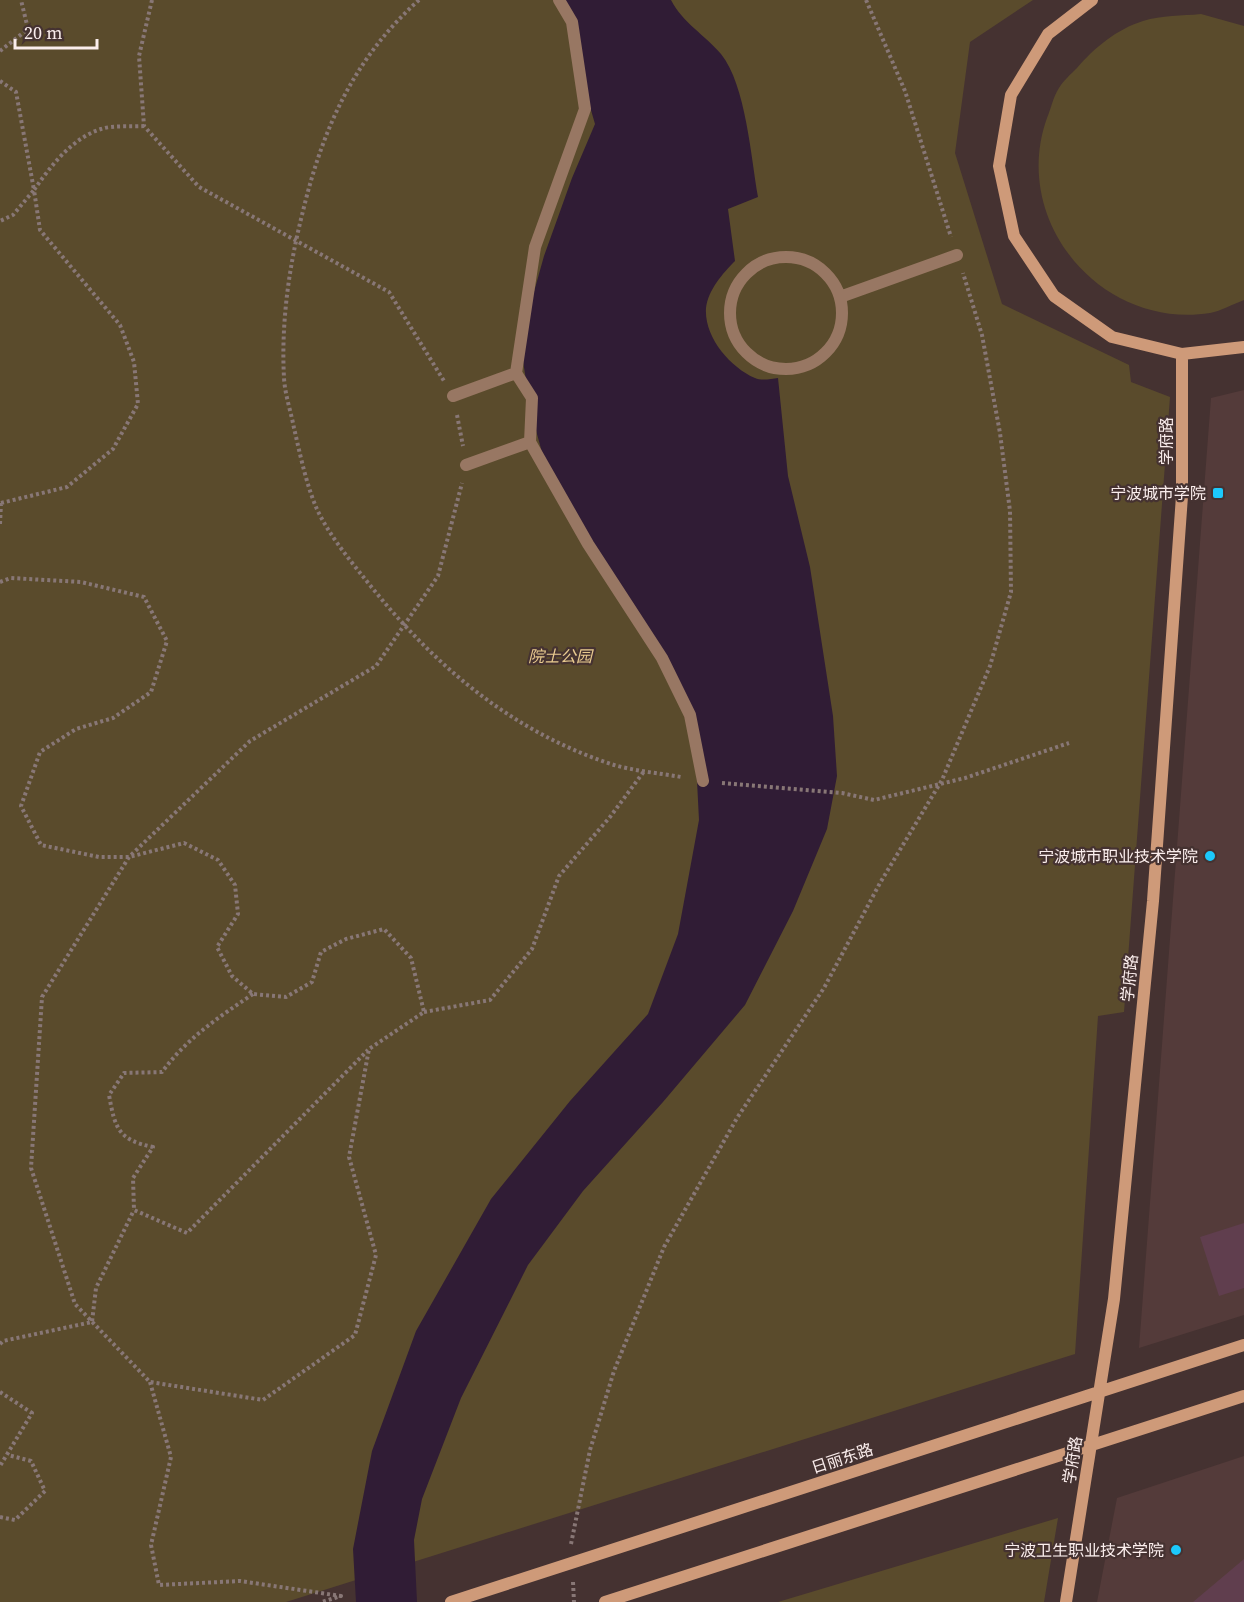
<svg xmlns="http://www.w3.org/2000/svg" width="1244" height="1602" font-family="'Source Serif 4','Noto Sans SC',serif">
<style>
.built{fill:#543b3a}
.green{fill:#5a4b2c}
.water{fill:#301c35}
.building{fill:#603e4e}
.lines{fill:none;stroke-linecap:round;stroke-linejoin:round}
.path{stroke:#887776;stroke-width:4;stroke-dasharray:3 3;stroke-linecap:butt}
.street{stroke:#987763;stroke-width:12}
.secondary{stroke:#ce9a79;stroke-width:12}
.poi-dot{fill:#1cc9fc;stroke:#453231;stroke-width:2}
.labels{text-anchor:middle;stroke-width:4.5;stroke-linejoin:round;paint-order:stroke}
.street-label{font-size:16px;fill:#faedec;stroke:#453231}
.poi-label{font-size:16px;fill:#faedec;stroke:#453231;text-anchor:end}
.park-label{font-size:16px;font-style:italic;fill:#e8ca8f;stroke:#453231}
</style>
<rect width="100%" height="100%" fill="#453231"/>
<path class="built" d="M1244,390V1315L1139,1348L1211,398Z
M1244,1456V1602H1097L1117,1498Z"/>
<path class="green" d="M0,0H1033L970,42L955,153L1002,304L1129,365L1131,382L1170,397L1124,1012L1098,1016L1075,1354L286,1602H0Z
M1201,14L1244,26V300C1233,304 1221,311 1210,313C1101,330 1010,221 1047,118C1051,109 1053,97 1059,88C1063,81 1071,74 1077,68C1094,48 1117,29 1143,21C1162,15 1182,16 1201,14Z
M1058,1518L1044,1602H777H778Z"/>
<path class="water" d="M559,0H671C683,23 705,35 721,54C746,85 751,158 758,197L728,209L735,261C723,273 708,290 706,308C704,337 730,367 755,378C761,381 771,379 778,378L788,476L810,567L833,716L837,776L827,829L793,911L745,1005L663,1102L583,1191L528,1265L461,1398L422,1499L414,1540L417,1602H356L353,1549L372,1451L416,1331L491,1199L570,1101L648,1014L678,934L699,820L695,742L678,691L549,478L531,412L520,342L544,256L572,178L595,124L580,72L572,22Z"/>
<path class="building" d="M1244,1223V1288L1219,1296L1200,1237Z
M1244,1559V1602H1193Z"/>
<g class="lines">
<path class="path" d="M152,0L139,56L144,126L199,187L389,292L444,381
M419,0C354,58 323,128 303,211C289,266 281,322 284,378C285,395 291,412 294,428C300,454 306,483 316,507C327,532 348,558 365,579C432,663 508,730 611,764C633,771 659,773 681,777
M866,0L905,91L951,237
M0,51L28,29L21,0
M0,81L16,92L34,190L13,215L0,221
M457,415L463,446
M1,503L67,487L113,449L138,404L134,362L120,325L40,230L34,190C50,167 72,138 101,129C113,125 131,127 144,126
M0,524L1,503
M0,582L11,578L81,582L144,597L167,641L151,692L113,718L76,729L40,752L21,806L41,845L99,857H129L184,843L218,860L235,885L238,914L217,947L232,976L253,994L286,997L312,982L321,952L346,939L384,929L411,958L424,1012L369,1049L349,1157L376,1255L355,1335L263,1400L150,1382L75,1304L31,1168L42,997L129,857L250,741L376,666L438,576L462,483
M722,783L842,793L874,800L965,778L1069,743
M253,994C219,1017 187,1038 162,1072L124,1073L109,1095C115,1128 118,1140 153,1147L133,1178L134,1210L187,1233L368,1050
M424,1012L490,1000L532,949L559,876L610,817L645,770
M0,1344L3,1341L92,1322L96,1288L134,1210
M150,1382L171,1457L151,1545L159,1585L240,1581L341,1596L322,1602
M0,1392L32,1413L0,1466
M0,1517L15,1520L45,1491L31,1461L8,1455
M571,1544L590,1450L614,1371L664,1247L737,1118L824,988L880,883L942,780L990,666L1011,592L1010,511L1000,433L982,335L963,273
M573,1582L574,1602"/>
<path class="street" d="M559,0L572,22L585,109L535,247L516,373L532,398L530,442L588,544L662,658L690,715L703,781
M730 313a56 56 0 1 1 112 0a56 56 0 1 1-112 0Z
M840,297L957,255
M453,396L516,373
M466,465L530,442"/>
<path class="secondary" d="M1092,0L1048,34L1011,95L999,166L1014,236L1054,296L1112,337L1182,354L1244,347
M451,1602L1244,1345
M605,1602L1244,1396
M1066,1602L1114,1299L1153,901L1182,496V354"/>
</g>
<g class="poi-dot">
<rect x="1212" y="487" width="12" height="12" rx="3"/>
<circle cx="1210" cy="856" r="6"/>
<circle cx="1176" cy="1550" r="6"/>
</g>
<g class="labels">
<g class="street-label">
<text transform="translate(1166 441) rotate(-90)" y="6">学府路</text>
<text transform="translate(1129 978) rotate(-84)" y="6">学府路</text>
<text transform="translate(842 1458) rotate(-18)" y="6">日丽东路</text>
<text transform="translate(1072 1460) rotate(-81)" y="6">学府路</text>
</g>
<g class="poi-label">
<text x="1206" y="499">宁波城市学院</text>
<text x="1198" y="862">宁波城市职业技术学院</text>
<text x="1164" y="1556">宁波卫生职业技术学院</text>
</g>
<g class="park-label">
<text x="560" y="662">院士公园</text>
</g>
</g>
<path d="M15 39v9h82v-9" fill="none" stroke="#faedec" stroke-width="3"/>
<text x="24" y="39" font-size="18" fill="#faedec" stroke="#453231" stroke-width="4.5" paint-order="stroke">20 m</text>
</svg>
